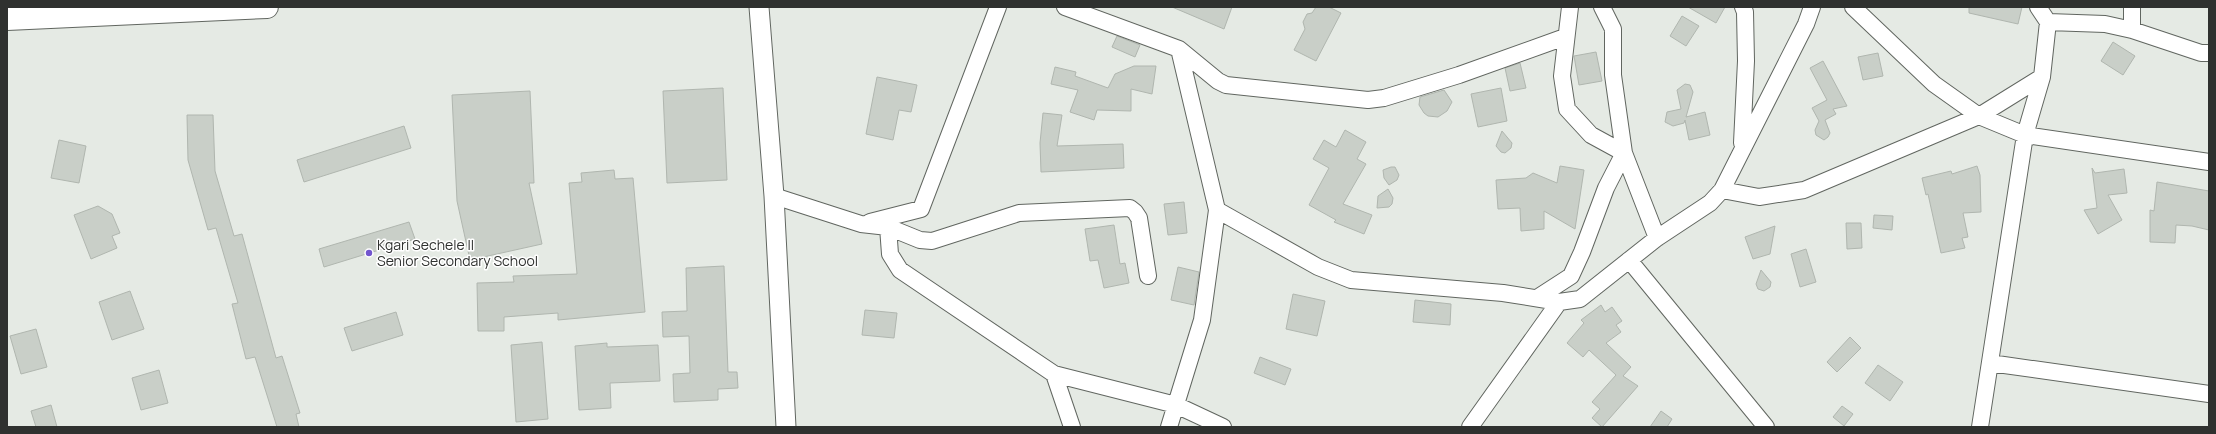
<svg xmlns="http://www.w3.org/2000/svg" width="2216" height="434" font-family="Manrope,sans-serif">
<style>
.building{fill:#c9cfc8;stroke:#b0b6af}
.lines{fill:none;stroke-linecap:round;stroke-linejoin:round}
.minor-casing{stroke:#616660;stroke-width:18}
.tertiary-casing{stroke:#616660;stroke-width:21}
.primary-casing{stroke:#616660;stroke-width:24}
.minor{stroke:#fff;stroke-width:16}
.tertiary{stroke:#fff;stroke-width:19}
.primary{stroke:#fff;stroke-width:22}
.poi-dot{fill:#7255ce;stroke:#fff;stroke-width:1.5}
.labels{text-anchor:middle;stroke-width:3;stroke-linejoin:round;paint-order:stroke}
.poi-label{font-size:14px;fill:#2f312f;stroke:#fff;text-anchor:start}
</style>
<rect width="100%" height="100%" fill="#e5eae4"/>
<path class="building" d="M1172,7H1232L1224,29Z
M1316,7H1329L1341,13L1316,61L1294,50L1305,29L1303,22L1307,14L1312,13Z
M1688,7H1725L1716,23Z
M1969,7H2022L2018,24L1969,13Z
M1682,16L1699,26L1686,46L1670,36Z
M1117,36L1140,45L1135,57L1112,47Z
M2113,42L2135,56L2123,75L2101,61Z
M1596,52L1602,81L1579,85L1574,56Z
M1878,53L1883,76L1863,80L1858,57Z
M1823,61L1847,106L1833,109L1836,114L1825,120L1830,133L1828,137L1824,140L1816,135L1815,130L1819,121L1812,108L1827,100L1810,68Z
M1520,63L1526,88L1510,91L1505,68Z
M1134,66H1156L1152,94L1131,89V111L1097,110L1094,120L1070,112L1078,90L1051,84L1055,67L1076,72L1075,76L1108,88L1115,74Z
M877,77L917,85L911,112L899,110L893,140L866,134Z
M1685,84L1690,85L1693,92L1686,117L1705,112L1710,135L1689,140L1685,120L1684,123L1673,126L1665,122L1667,112L1681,109L1677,90Z
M723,88L727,180L667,183L663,91Z
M1501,88L1507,121L1478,127L1471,94Z
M1444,90L1452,102L1447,111L1438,117L1428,116L1424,113L1419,105L1420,97Z
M530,91L534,183H529L542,244L470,260L457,201L452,95Z
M1043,113L1062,115L1057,146L1123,144L1124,168L1041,172L1040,143Z
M187,115H213L215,171L234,236L242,234L276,358L282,356L300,413L296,414L299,427H277L255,357L246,359L232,304L238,303L216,228L208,230L188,160Z
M404,126L411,148L304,182L297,160Z
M1345,130L1366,142L1357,159L1366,164L1343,204L1372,215L1364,234L1334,222L1336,220L1309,205L1329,168L1313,159L1324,140L1336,147Z
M1502,131L1512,143L1511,148L1505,153L1501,152L1496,146Z
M59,140L86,146L79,183L51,178Z
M1560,166L1584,170L1575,229L1544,211V229L1521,231L1520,208L1498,209L1496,180L1526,178L1533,173L1557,183Z
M1977,166L1980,175L1981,212L1963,213L1968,237L1962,238L1965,248L1941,253L1928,194L1926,195L1922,178L1951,171L1952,174Z
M1391,167H1395L1399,175L1397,180L1389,185L1384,178L1383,170Z
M2092,168L2095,173L2124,169L2127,193L2108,195L2122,220L2098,234L2084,210L2097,208Z
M614,170L615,179L633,178L645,312L558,320V313L504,317V331H478L477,283L514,282L513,276L577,274L569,183L582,182L581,173Z
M2157,182L2209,191V230L2192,226L2176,225L2175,243L2150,242V210L2154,211Z
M1388,189L1393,198L1392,204L1389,207L1377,208L1378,196Z
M1184,202L1187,233L1168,235L1164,204Z
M98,206L112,214L120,233L112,236L117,248L91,259L74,215Z
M1874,215L1893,216L1892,230L1873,228Z
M409,222L415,239L324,267L319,249Z
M1846,223H1861L1862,248L1847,249Z
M1114,225L1120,264L1125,263L1129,283L1104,288L1098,260L1090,261L1085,229Z
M1775,226L1770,254L1753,259L1745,237Z
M1806,249L1816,282L1800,287L1791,254Z
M724,266L728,372H737L738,388L718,389V400L674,402L673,374L690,373L689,336L663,337L662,312L687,311L686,268Z
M1178,267L1199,272L1194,305L1171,300Z
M1761,270L1771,282L1770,287L1764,291L1758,289L1756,284Z
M130,291L144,329L112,340L99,302Z
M1293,294L1325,301L1317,336L1286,329Z
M1415,300L1451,304L1450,325L1413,322Z
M1601,305L1605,312L1612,307L1622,321L1616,325L1621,332L1606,343L1631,367L1623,376L1638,386L1602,427L1592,418L1600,409L1592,402L1616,375L1589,350L1583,357L1567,343L1584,323L1581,320Z
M865,310L897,313L894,338L862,335Z
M396,312L403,335L352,351L344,328Z
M36,329L47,367L21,374L10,336Z
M1850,337L1861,348L1837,372L1827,362Z
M542,342L548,419L516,422L511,345Z
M607,343V347L658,345L660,381L610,383L611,408L579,410L575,346Z
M1260,357L1291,369L1285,385L1254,373Z
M1878,365L1903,382L1890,401L1865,383Z
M159,370L168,403L141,410L132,378Z
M51,405L57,427H36L31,411Z
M1842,406L1853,414L1844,426L1833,417Z
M1661,411L1672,419L1667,427H1650Z"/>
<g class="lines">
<g class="minor-casing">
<path id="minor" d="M1065,7L1179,49L1218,81L1226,85L1368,100L1384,98L1459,75L1565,37
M1602,7L1613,29V75L1624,153L1657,238
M1853,7L1934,84L1979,116L2025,135L2209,162
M2132,7V30
M2048,22L2105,24L2132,30L2201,53H2209
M1742,143L1746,61L1745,12L1743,7
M1722,190L1759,197L1804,190L1979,116L2042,77
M774,196L861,224L888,227L890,254L900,270L1054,374L1176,405L1223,427
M1217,210L1318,267L1351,280L1503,293L1559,302
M870,222L921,209L998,7
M888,227L920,240L932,241L1019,213L1130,208L1135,212L1139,218L1148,276
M1629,260L1766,427
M1537,298L1571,276L1582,252L1606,188L1624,153L1591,135L1567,109L1562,76L1570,7
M1990,363L2209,394
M1054,374L1072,427
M1169,427L1202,320L1217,210L1179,49
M1470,427L1559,302L1580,299L1657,238L1710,203L1722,190L1806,24L1812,7
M1980,427L2025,135L2042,77L2048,22L2038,7"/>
</g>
<g class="tertiary-casing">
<path id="tertiary" d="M759,7L774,196L786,427"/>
</g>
<g class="primary-casing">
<path id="primary" d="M7,19L267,7"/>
</g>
<use href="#minor" class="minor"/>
<use href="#tertiary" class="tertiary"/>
<use href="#primary" class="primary"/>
</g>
<circle class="poi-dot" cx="369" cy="253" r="4"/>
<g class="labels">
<g class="poi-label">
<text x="377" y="250">Kgari Sechele II<tspan x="377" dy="16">Senior Secondary School</tspan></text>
</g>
</g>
<rect width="2216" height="434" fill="none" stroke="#2f312f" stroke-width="16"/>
</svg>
